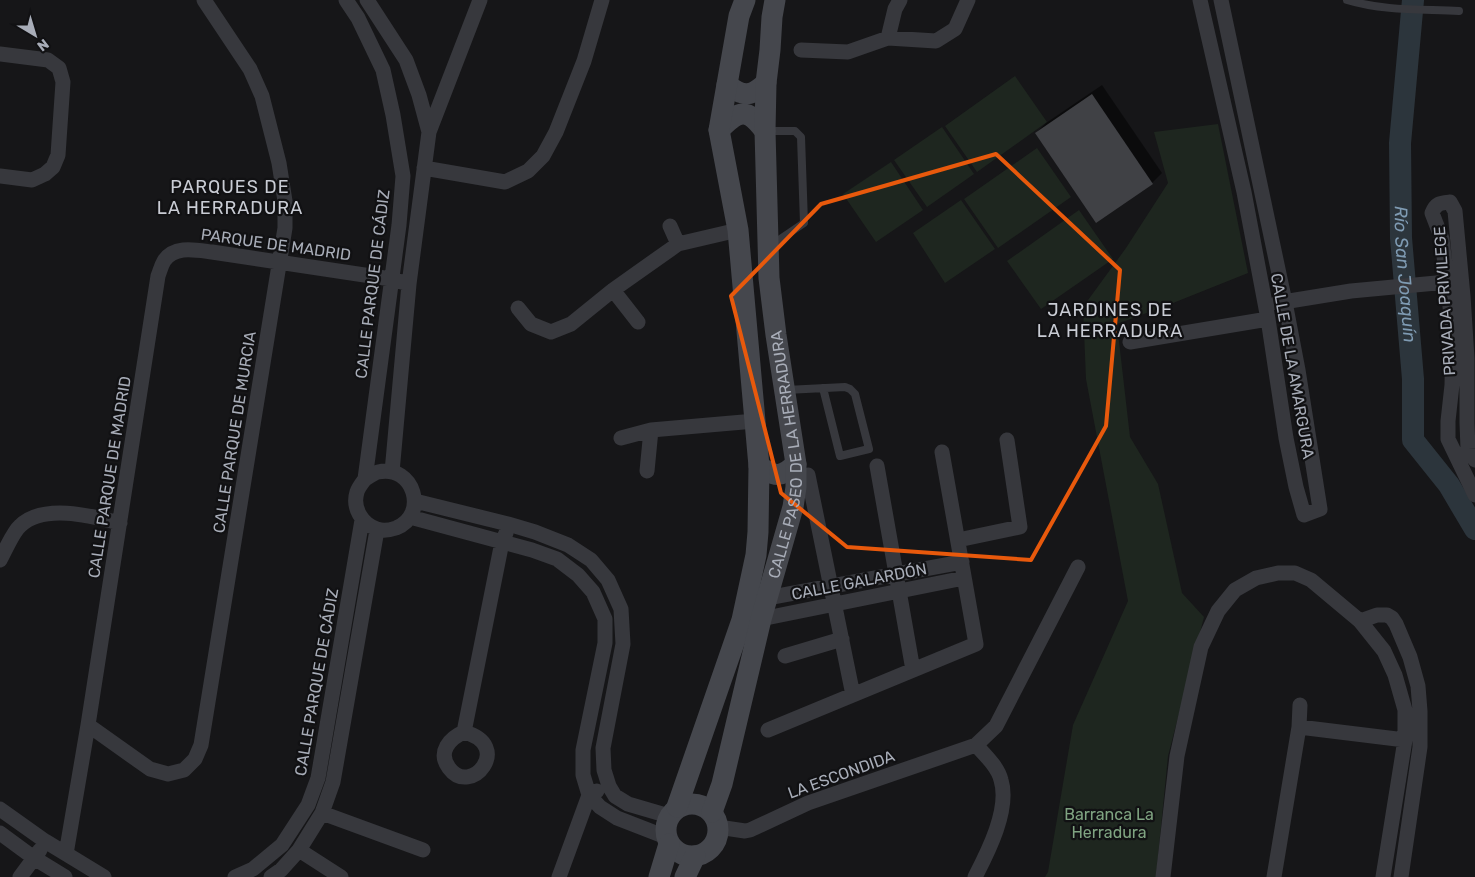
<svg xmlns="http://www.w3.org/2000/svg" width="1475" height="877" font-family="Rubik,sans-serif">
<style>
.green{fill:#1e261f}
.shadow{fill:#0007}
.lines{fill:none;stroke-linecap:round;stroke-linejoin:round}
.river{stroke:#2c353c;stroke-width:22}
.building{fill:#404145}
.service{stroke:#37383d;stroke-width:8}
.minor{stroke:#37383d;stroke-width:15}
.secondary{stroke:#45474d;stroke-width:21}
.marked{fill:none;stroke:#e8590c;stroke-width:4;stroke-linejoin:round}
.labels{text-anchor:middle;stroke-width:4.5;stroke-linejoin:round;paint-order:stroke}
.street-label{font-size:16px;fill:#a8adb8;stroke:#111113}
.park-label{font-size:16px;fill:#7fa381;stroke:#111113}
.neighbourhood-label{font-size:18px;letter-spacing:1px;fill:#c9ccd4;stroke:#111113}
.water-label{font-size:18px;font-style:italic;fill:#7f9bb3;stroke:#111113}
</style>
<rect width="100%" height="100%" fill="#161618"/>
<path class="green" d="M1015,76L1047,122L977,172L945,126Z
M1218,124L1248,273L1168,305L1117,324L1130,437L1158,484L1182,593L1204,617L1168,756L1156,877H1045L1048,872L1073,725L1128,601L1086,379L1083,307L1126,248L1168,183L1154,132Z
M942,127L974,174L927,207L894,160Z
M1037,148L1071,197L998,248L964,199Z
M891,162L923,210L876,242L843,194Z
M961,200L995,249L945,283L913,233Z
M1079,210L1113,259L1041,309L1007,261Z"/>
<path class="shadow" d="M1102,85L1162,173L1152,183L1096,221L1036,133L1046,123Z"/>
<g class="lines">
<path class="river" id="s1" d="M1413,0L1400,143L1401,238L1413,379V440L1449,485L1475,529"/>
</g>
<path class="building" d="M1092,94L1153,184L1096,223L1035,133Z"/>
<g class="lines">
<path class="service" d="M1347,0C1383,11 1422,9 1459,11
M767,131H795L801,137L804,223L770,246
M786,390L845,387L850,389L855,394L869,449L840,456L823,388"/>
<path class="minor" d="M346,0L358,18L383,70L393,115L403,176L399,225L365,479C362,483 358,488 357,492C352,508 362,524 377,529C382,531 390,530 396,528C429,515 414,464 378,472C374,473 369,477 365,479
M367,0L406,60L419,95L429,132L409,284L392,472
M1200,0L1244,192L1268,319L1286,438L1296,487L1304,515L1320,509L1298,370L1285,302L1221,0
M888,38L895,9L900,0
M801,50L848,52L888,38L936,41L955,29L968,0
M0,54L48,60L59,68L63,82L58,155L53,167L45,174L32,180L0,176
M429,132L480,0
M424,168L505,182L528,171L543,156L556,132L584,61L602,0
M670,226L678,244
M613,290L638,322
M1277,303L1351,291L1447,282L1457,278
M518,308L531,324L551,332L571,324L613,290L678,244L738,230
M1130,342L1268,319
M621,438L651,430L755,421
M1475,460L1468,449L1467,423V358L1463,296L1455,211L1450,202C1440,203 1436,203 1432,213L1442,239L1453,332L1452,385L1448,421V439L1475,495
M877,466L913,670
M647,471L651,430
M808,475L853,695
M415,501L508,524L535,532L568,545L591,560L608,580L621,609L623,644L603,748L604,770L609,786L615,796L628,804L669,816
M410,517L532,550L557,559L578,575L593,592L605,619V643L583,750V775L589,795L600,807L617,818L666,837
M958,540L1020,527L1007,440
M0,560C5,551 13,532 20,526C43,503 92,516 120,523
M767,598L962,562
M761,619L964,578
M1360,621L1377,615H1387L1392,618L1396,624L1410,657L1418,686L1420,711V747L1401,877
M785,656L842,639
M88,725L150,769L168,774L184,770L195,759L201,745L285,228V201L279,163L262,96L250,69L204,0
M1299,727L1300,705
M768,730L976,644L942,452
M464,732L502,542L506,533
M464,732C514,745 471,798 449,768C437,752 450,738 464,732Z
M0,809L45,841L104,877
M322,813L423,850
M718,827L745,831L750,830L808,803L976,745L996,726L1078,567
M0,833L34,858L65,877
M299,850L341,877
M66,854L88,725L158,276C160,271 161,266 164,261C174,245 196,250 212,252L391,279L409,284
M20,877L40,850
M235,877L253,869L282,845L308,805L318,778L362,520
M271,877L281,870L299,850L322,813L333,782L377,530
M559,877L589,795L597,791
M975,877C988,852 1010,809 1001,780C998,767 985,755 976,745
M1163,877L1177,756L1201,647L1218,611L1235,590L1256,578L1278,573H1295L1311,580L1360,621L1384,651L1395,675L1405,710V740L1383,877
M1274,877L1299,727L1405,740"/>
<g class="secondary">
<path d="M727,85C744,97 751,97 766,83"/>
<path d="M719,130C740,109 747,108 765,131"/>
<path d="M759,466C775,478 782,477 796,464"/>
<circle cx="692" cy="830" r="26"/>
<path d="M677,807L742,620L756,555L758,532L759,466L738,230L719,130L739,16L745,0"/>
<path id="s2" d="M712,812L722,784L761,619L793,507L796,487V464L776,335L769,278L765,131L766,83L770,50L772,17L775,0"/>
<path d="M659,877L669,844"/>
<path d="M685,877L695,856"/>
</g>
</g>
<path class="marked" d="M996,154L1120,270L1106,426L1031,560L847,547L781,493L731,296L821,204Z"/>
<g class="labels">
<g class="street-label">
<text transform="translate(276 244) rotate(8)" y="6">PARQUE DE MADRID</text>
<text transform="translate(372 284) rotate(-83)" y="6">CALLE PARQUE DE CÁDIZ</text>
<text transform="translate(1444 301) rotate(-94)" y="6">PRIVADA PRIVILEGE</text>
<text transform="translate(1293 366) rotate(80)" y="6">CALLE DE LA AMARGURA</text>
<text transform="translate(234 432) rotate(-81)" y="6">CALLE PARQUE DE MURCIA</text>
<text dy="6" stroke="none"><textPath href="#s2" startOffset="368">CALLE PASEO DE LA HERRADURA</textPath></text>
<text transform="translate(109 477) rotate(-81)" y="6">CALLE PARQUE DE MADRID</text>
<text transform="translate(859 581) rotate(-11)" y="6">CALLE GALARDÓN</text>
<text transform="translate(316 682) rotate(-80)" y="6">CALLE PARQUE DE CÁDIZ</text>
<text transform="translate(841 774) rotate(-20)" y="6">LA ESCONDIDA</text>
</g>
<g class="park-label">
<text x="1109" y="820">Barranca La<tspan x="1109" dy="18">Herradura</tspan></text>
</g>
<g class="neighbourhood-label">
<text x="230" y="193">PARQUES DE<tspan x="230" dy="21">LA HERRADURA</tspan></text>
<text x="1110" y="316">JARDINES DE<tspan x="1110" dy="21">LA HERRADURA</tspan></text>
</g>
<g class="water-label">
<text dy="6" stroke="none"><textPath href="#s1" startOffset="275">Río San Joaquín</textPath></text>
</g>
</g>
<g transform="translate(35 35) rotate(142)" stroke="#111113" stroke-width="4" paint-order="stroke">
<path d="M0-4L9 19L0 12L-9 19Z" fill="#a8adb8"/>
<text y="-8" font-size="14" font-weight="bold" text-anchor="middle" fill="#a8adb8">N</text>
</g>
</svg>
